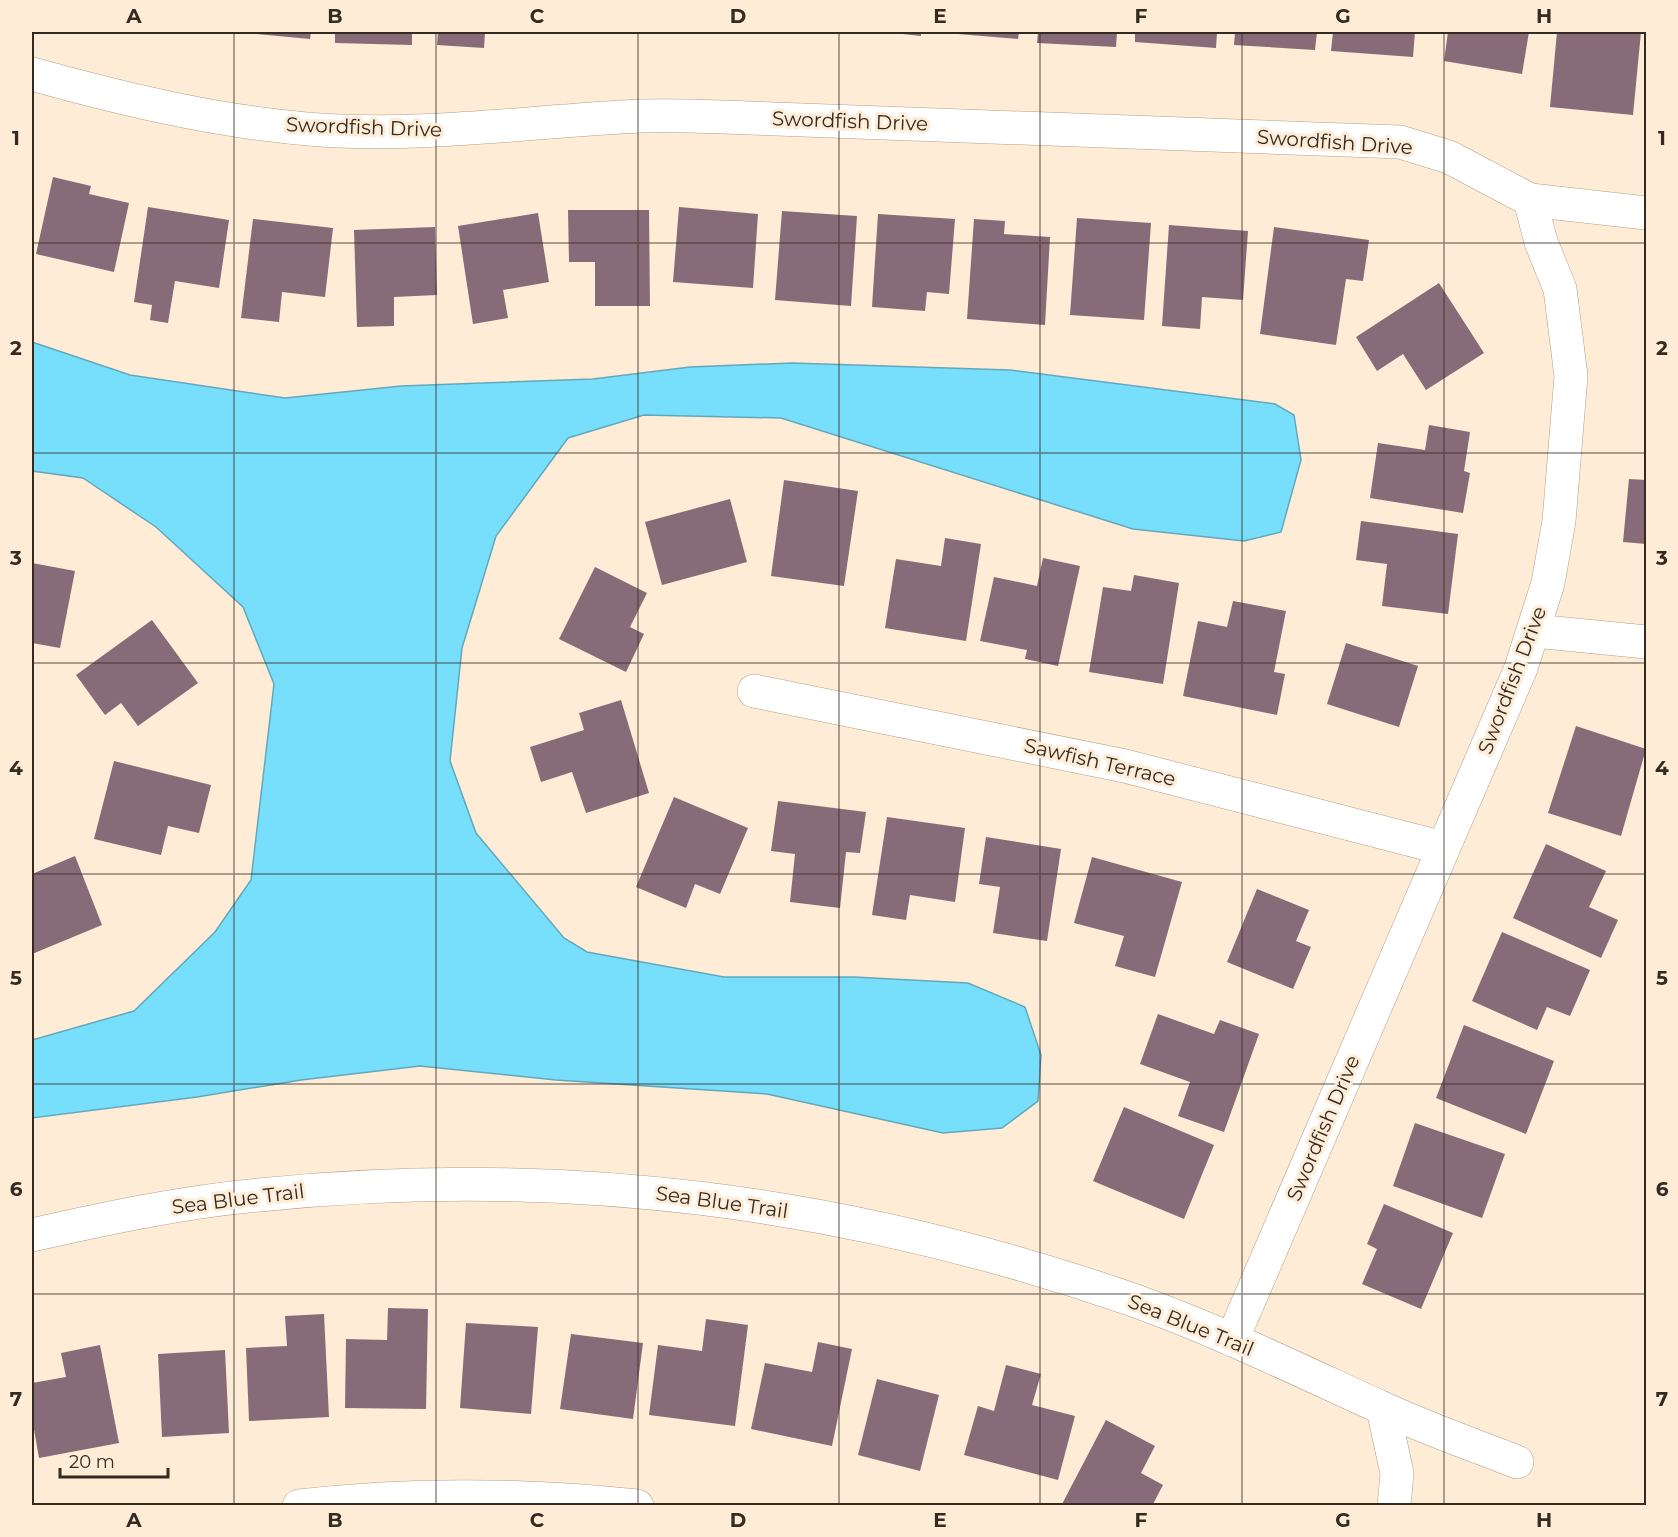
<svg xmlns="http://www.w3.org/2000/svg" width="1678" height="1537" font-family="Montserrat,sans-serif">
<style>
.water{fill:#77defc;stroke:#63a8ba;stroke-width:1.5}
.building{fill:#886b78}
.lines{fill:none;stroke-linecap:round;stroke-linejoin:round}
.street-casing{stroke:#b39f87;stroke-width:34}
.street{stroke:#fff;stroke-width:33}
.grid{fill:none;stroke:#332a21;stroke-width:1.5;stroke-opacity:0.55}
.labels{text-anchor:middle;stroke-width:6;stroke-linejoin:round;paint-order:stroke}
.street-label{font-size:20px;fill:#332a21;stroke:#feecd7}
.neatline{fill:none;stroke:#332a21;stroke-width:2}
.grid-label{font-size:20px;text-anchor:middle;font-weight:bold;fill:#332a21}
</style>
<rect width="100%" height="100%" fill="#feecd7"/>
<path class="water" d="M32,342L130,375L285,398L401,386L593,379L690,367L792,363L1010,370L1275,404L1294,415L1301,460L1281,532L1244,541L1133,529L781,418L644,415L568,438L496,536L462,648L450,761L476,833L564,938L587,952L724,977H854L968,983L1025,1007L1041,1055L1038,1101L1002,1128L943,1133L767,1094L556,1080L420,1066L301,1080L197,1097L32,1118V1040L134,1011L215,932L251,880L274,684L243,607L156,527L83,478L32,471Z"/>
<path class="building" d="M235,32H311L310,39Z
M335,32H412V45L335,43Z
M438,32H485L484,48L437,45Z
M806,32H823V34L806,33Z
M884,32H921V36Z
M934,32H1019L1018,39Z
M1038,32H1117L1116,47L1037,43Z
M1135,32H1217L1216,48L1135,42Z
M1235,32H1317L1315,50L1234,45Z
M1333,32H1415L1413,57L1331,51Z
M1448,32H1529L1522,74L1444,61Z
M1557,32H1641L1633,115L1550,107Z
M53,177L91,186L89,194L129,203L114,272L36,254Z
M148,207L229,220L219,288L175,281L168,323L150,320L152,305L134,302Z
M679,207L758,214L753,288L673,282Z
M568,210H649L650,306H595V262H569Z
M782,211L857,216L851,306L775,300Z
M538,213L549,282L503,290L508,318L473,324L458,226Z
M878,214L955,219L949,294L927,292L925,311L872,307Z
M1077,218L1151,223L1144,320L1070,315Z
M253,219L333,228L325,297L282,292L279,322L241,318Z
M974,219L1005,221L1004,234L1050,237L1045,325L967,319Z
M1169,225L1248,231L1243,300L1202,297L1200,329L1162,326Z
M435,227L437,295L394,297V326L357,327L354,230Z
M1274,227L1369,240L1363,281L1346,279L1336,345L1260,334Z
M1439,283L1484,353L1426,390L1403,354L1377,371L1356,337Z
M1429,425L1470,432L1464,471L1470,473L1463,513L1370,498L1378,443L1425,450Z
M1629,479L1646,480V544L1623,542Z
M784,480L858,491L844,586L771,576Z
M730,499L747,562L662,585L645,522Z
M1361,521L1458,534L1448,614L1382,606L1387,564L1356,560Z
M945,538L981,544L966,641L885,628L896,559L941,566Z
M1043,558L1080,566L1058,666L1025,659L1027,650L980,641L994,577L1037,586Z
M32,563L75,571L60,648L32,643Z
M595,567L647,593L630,627L644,634L626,672L559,639Z
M1134,575L1179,583L1163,684L1089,672L1103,587L1131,591Z
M1233,601L1286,611L1274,672L1285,674L1277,715L1183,696L1198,621L1227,627Z
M152,620L198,683L138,726L121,703L105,715L76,675Z
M1346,643L1418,666L1399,727L1327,704Z
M621,700L649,793L586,813L572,772L541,782L530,747L584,730L579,713Z
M1576,726L1646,749L1621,836L1548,813Z
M114,761L211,785L199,833L168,826L161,855L94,839Z
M674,797L748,828L720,894L695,884L686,908L636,887Z
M778,801L866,812L860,853L846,852L840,908L790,902L795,854L771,851Z
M887,817L965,828L955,902L910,895L906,920L872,915Z
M986,837L1061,849L1047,941L993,933L1000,887L979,884Z
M1546,844L1606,871L1589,907L1618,920L1601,958L1513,918Z
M75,856L102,925L32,954V874Z
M1092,857L1182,882L1155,977L1115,966L1124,936L1074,923Z
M1257,889L1309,910L1296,941L1311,947L1293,989L1227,962Z
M1502,932L1590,970L1570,1016L1547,1007L1537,1030L1472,1001Z
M1158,1014L1214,1034L1220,1020L1259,1034L1224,1132L1178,1116L1190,1082L1140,1064Z
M1464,1025L1554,1061L1526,1134L1436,1098Z
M1124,1107L1214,1145L1184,1219L1093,1181Z
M1415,1123L1505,1154L1482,1218L1393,1186Z
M1384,1204L1453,1233L1421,1309L1362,1284L1377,1249L1367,1244Z
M388,1308L428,1309L426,1409L345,1408L346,1339L387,1340Z
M324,1314L329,1417L249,1421L246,1348L287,1346L285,1316Z
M706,1319L748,1325L735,1426L649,1415L658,1345L702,1351Z
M466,1323L538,1327L531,1414L460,1408Z
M571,1334L643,1343L633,1419L560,1409Z
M818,1342L852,1349L832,1446L751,1429L765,1363L812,1372Z
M100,1345L119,1443L39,1458L32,1418V1383L66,1377L61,1353Z
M225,1350L229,1433L162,1437L158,1354Z
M1006,1365L1041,1374L1032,1405L1075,1416L1058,1480L964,1455L978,1406L994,1411Z
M877,1379L939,1395L920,1471L858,1455Z
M1106,1420L1155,1446L1141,1473L1163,1485L1152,1506H1061Z"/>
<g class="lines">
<g class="street-casing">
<path id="street" d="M32,74C126,100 222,123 320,130C427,137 534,121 641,116C668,115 696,116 723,117L1400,142L1449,157L1530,200L1541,242L1560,289L1571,376L1559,521L1548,583L1521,668L1232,1340
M1530,200L1646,213
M1535,631L1646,642
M754,691L1125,766L1443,848
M32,1235C107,1218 183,1202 259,1195C562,1164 845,1200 1133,1300C1217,1330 1299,1370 1380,1407C1425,1428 1471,1444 1517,1462
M1383,1409L1397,1473L1394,1506
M299,1506C411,1493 524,1494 637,1506"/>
</g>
<use href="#street" class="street"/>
</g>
<path class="grid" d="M234,32V1506M436,32V1506M638,32V1506M839,32V1506M1040,32V1506M1242,32V1506M1444,32V1506M32,243H1646M32,453H1646M32,663H1646M32,874H1646M32,1084H1646M32,1294H1646"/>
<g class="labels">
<g class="street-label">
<text transform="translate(850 121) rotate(2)" y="7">Swordfish Drive</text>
<text transform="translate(364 127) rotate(2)" y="7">Swordfish Drive</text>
<text transform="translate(1335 142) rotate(4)" y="7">Swordfish Drive</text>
<text transform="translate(1512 680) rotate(-69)" y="7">Swordfish Drive</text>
<text transform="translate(1100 762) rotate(13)" y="7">Sawfish Terrace</text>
<text transform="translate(1323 1128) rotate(-67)" y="7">Swordfish Drive</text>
<text transform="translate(238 1199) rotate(-7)" y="7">Sea Blue Trail</text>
<text transform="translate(722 1202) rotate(8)" y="7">Sea Blue Trail</text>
<text transform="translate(1191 1325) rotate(22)" y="7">Sea Blue Trail</text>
</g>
</g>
<rect width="1678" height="1537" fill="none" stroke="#feecd7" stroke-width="66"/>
<path d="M60 1468v9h108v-9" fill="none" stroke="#332a21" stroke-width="3"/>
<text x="69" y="1468" font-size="18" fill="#332a21" stroke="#feecd7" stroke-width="4.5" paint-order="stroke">20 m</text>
<rect x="33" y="33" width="1612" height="1471" class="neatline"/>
<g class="grid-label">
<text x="134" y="23">A</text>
<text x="335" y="23">B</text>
<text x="537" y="23">C</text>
<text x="738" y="23">D</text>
<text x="940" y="23">E</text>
<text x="1141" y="23">F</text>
<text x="1343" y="23">G</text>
<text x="1544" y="23">H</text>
<text x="16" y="145">1</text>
<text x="1662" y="145">1</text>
<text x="16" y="355">2</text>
<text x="1662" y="355">2</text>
<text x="16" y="565">3</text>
<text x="1662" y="565">3</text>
<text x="16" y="775">4</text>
<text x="1662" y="775">4</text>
<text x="16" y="985">5</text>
<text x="1662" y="985">5</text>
<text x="16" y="1196">6</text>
<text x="1662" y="1196">6</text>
<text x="16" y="1406">7</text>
<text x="1662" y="1406">7</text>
<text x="134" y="1527">A</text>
<text x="335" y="1527">B</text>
<text x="537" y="1527">C</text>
<text x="738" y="1527">D</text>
<text x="940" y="1527">E</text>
<text x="1141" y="1527">F</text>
<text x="1343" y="1527">G</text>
<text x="1544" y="1527">H</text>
</g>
</svg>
